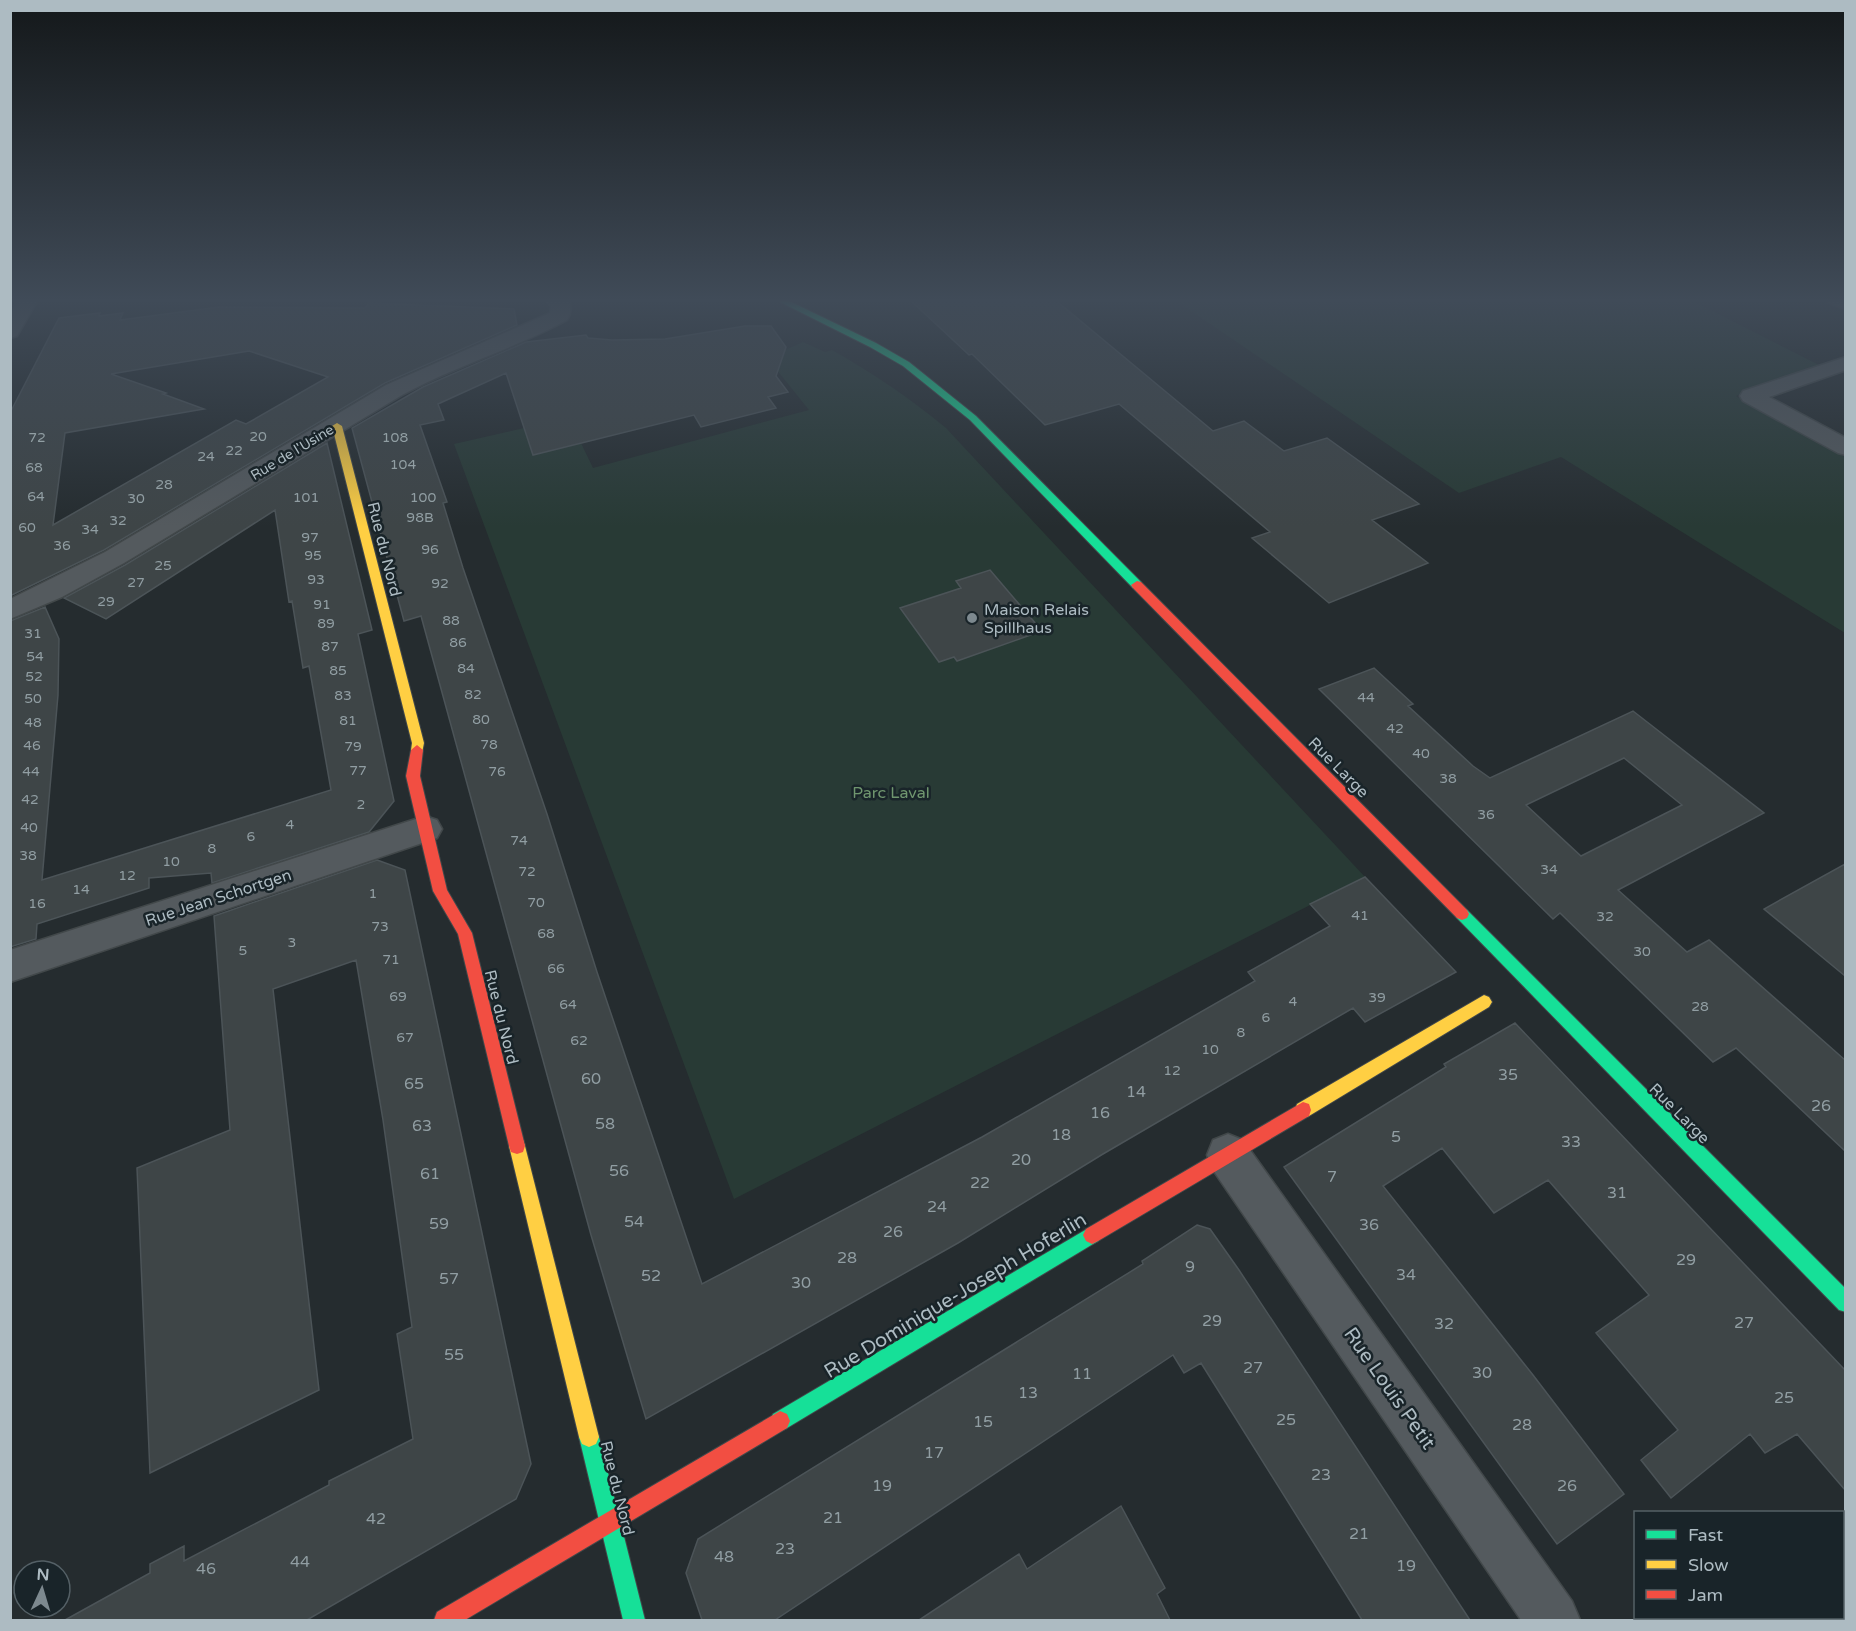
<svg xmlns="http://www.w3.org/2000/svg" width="1856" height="1631" font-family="'Varela Round',sans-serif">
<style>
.green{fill:#283a35}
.building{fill:#3e4547;stroke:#4c5458;stroke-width:1.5;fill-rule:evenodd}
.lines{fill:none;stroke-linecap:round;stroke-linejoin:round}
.street-casing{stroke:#42484a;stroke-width:3}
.fast-casing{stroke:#42484a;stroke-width:2}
.slow-casing{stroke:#42484a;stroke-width:2}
.jam-casing{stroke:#42484a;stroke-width:2}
.street{fill:#545a5e;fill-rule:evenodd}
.fast{fill:#16e098;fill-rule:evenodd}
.slow{fill:#ffcf43;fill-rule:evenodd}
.jam{fill:#f24e42;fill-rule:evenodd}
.poi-dot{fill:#7d898f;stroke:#192429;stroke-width:2}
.labels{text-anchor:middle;stroke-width:5;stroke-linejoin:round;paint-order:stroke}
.number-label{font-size:14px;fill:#919ea3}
.far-street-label{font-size:14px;fill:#adbbc2;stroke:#192429}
.street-label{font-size:16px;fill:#adbbc2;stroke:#192429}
.poi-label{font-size:16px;fill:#adbbc2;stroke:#192429;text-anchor:start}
.park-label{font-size:16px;fill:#70966f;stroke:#192429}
.near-number-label{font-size:16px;fill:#919ea3}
.near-street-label{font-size:20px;fill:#adbbc2;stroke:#192429}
</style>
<rect width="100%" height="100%" fill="#252c2f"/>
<path class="green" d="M1172,298H1687L1821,366L1736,396L1845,457V633L1561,457L1459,493Z
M803,342L825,352L832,350C873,373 910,398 946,428L1365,877L734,1199L454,444L524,428L533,455L581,443L593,468L809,410L772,364L785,350Z"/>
<path class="building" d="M908,298H1053L1213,431L1244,421L1284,451L1327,438L1419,504L1372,520L1428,563L1329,603L1252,538L1270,532L1119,404L1045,425L972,354L969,355Z
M369,303L514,309L517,325L385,383L104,550L10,596V413L59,318L100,313L99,316L123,313L120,320L219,307L365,308ZM249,351L328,377L246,424L236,420L53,525L65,433L204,409L163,394L166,393L111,374Z
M745,326H771L786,347L776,376L788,392L768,397L776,408L701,427L694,415L533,455L506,373L438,404L444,420L420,425L447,502L443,503L463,568L547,814L597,972L702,1284L982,1137L1255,981L1248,972L1330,926L1310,904L1365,877L1456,972L1365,1022L1353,1008L1103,1154L958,1243L646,1419L591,1235L421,616L404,621L352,428L423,387L526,342L586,335L588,338L612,340L665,339Z
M327,443L372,630L358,634L394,801L369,832L212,883L211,873L149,878V888L37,924L36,939L10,947V621L45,607L59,639L58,695L42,880L331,790L309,666L303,668L292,601L289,602L275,510L106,619L64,598L125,565Z
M990,570L1042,631L957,661L954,657L939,662L900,608L961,588L956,581Z
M1374,668L1413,704L1408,706L1473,766L1490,778L1633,711L1764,813L1618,890L1687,952L1709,940L1845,1060V1151L1736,1048L1713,1062L1560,913L1553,919L1319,689ZM1624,758L1682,805L1581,856L1526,805Z
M377,860L405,870L531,1464L516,1499L307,1620H65L150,1573V1564L184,1546V1561L329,1485V1481L413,1439L397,1334L412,1327L383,1120L356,960L273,989L319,1390L150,1473L137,1168L230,1130L214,916Z
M1845,864V976L1764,909Z
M1515,1023L1845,1370V1490L1797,1434L1765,1453L1750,1434L1671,1498L1641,1460L1678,1430L1596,1333L1649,1295L1548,1180L1494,1213L1442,1148L1383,1186L1533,1375L1624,1494L1557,1544L1284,1167L1446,1067L1444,1064Z
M1197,1225L1210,1229L1239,1270L1470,1620H1362L1201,1363L1184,1373L1173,1355L775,1620H702L686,1573L698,1539L1143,1264L1142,1261Z
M1121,1506L1165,1588L1157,1594L1170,1620H919L1019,1554L1027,1569Z"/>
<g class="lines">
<g class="street-casing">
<path id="street" d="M19,298H39L17,336L10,338V313Z
M542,298L568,300C572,306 571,314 567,320C514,349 455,366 402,395L124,563L62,597L10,619V599L105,552L386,385L550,313L551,306Z
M1824,298H1846V309L1827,302Z
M1846,357V370L1769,397L1846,438V455L1838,453L1743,401L1740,396L1743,391Z
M425,816L437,820L442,829L437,838L10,982V950Z
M1228,1134L1243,1140L1572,1601L1580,1620H1521L1213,1170L1207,1155L1213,1140Z"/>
</g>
<g class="fast-casing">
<path id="fast" d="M772,298H783L876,343L909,362L976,416L1141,582V588H1133L970,420L903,366L870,347Z
M1462,908L1467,910L1846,1289V1312L1839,1310L1457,918L1455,914L1457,910Z
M1092,1226L1098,1229L1101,1235L1098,1241L787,1428L780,1431L773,1428L770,1421L773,1414Z
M589,1427L596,1430L599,1437L645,1620H623L579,1437L582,1430Z"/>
</g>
<g class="slow-casing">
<path id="slow" d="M337,423L342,426L424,743L422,753L417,755L411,750L412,743L332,426Z
M1484,995L1489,997L1492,1002L1489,1007L1309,1116L1303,1118L1297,1116L1295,1110L1297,1104Z
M517,1138L523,1140L525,1146L599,1437L596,1444L589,1447L582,1444L579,1437L509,1146L511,1140Z"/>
</g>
<g class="jam-casing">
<path id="jam" d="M1137,581L1141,582L1467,910L1469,914L1467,918L1462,920L1457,918L1133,588L1131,585Z
M417,745L423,750L420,776L447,890L472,933L525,1146L523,1152L517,1154L511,1152L509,1146L458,934L433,891L406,776L411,750Z
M1303,1102L1309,1104L1311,1110L1309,1116L1098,1241L1092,1244L1086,1241L1083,1235L1086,1229Z
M780,1411L787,1414L790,1421L787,1428L465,1620H434L437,1612Z"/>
</g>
<use href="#street" class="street"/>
<use href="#fast" class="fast"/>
<use href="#slow" class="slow"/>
<use href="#jam" class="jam"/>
</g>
<linearGradient id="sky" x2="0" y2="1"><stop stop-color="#14181a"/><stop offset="0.57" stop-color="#404b58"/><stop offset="1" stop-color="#404b58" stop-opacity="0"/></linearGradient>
<rect width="1856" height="527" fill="url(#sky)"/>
<circle class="poi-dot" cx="972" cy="618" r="6"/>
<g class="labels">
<g class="number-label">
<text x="258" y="441">20</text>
<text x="37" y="442">72</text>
<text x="395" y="442">108</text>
<text x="234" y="455">22</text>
<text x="206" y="461">24</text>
<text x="403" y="469">104</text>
<text x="34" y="472">68</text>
<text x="164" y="489">28</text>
<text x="36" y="501">64</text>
<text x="306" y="502">101</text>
<text x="423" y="502">100</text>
<text x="136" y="503">30</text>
<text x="420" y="522">98B</text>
<text x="118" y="525">32</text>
<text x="27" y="532">60</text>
<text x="90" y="534">34</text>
<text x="310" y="542">97</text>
<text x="62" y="550">36</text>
<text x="430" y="554">96</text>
<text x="313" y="560">95</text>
<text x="163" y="570">25</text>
<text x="316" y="584">93</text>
<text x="136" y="587">27</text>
<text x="440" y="588">92</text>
<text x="106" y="606">29</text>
<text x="322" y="609">91</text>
<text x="451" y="625">88</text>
<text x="326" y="628">89</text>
<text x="33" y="638">31</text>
<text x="458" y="647">86</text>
<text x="330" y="651">87</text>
<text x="35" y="661">54</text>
<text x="466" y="673">84</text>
<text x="338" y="675">85</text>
<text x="34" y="681">52</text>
<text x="473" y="699">82</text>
<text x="343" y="700">83</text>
<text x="1366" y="702">44</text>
<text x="33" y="703">50</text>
<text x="481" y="724">80</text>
<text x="348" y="725">81</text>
<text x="33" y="727">48</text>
<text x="1395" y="733">42</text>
<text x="489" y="749">78</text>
<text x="32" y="750">46</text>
<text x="353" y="751">79</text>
<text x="1421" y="758">40</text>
<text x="358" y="775">77</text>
<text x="31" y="776">44</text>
<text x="497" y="776">76</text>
<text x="1448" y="783">38</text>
<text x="30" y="804">42</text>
<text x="361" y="809">2</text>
<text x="1486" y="819">36</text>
<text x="290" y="829">4</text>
<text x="29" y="832">40</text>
<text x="251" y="841">6</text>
<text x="519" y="845">74</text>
<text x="212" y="853">8</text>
<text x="28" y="860">38</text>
<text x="171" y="866">10</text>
<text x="1549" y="874">34</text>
<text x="527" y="876">72</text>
<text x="127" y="880">12</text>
<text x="81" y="894">14</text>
<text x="373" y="898">1</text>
<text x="536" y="907">70</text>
<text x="37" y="908">16</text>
<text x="1360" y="920">41</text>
<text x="1605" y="921">32</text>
<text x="380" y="931">73</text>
<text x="546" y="938">68</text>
<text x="292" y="947">3</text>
<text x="243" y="955">5</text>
<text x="1642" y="956">30</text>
<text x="391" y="964">71</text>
<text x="556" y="973">66</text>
<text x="398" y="1001">69</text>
<text x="1377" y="1002">39</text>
<text x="1293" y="1006">4</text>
<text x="568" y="1009">64</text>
<text x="1700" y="1011">28</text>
<text x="1266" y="1022">6</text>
<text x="1241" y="1037">8</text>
<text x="405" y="1042">67</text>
<text x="579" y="1045">62</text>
<text x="1210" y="1054">10</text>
<text x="1172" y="1075">12</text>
</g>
<g class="far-street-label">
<text transform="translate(292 452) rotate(-31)" y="5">Rue de l'Usine</text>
</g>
<g class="street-label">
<text transform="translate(385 549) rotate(76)" y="6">Rue du Nord</text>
<text transform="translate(1339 767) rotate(45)" y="6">Rue Large</text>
<text transform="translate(218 897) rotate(-18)" y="6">Rue Jean Schortgen</text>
<text transform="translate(502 1017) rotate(76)" y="6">Rue du Nord</text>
<text transform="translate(1680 1113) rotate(45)" y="6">Rue Large</text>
<text transform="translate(618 1488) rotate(76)" y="6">Rue du Nord</text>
</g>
<g class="poi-label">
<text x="984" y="615">Maison Relais<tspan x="984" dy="18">Spillhaus</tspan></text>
</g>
<g class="park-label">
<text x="891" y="798">Parc Laval</text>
</g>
<g class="near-number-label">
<text x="1508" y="1080">35</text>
<text x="591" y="1084">60</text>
<text x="414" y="1089">65</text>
<text x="1136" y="1097">14</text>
<text x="1821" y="1111">26</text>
<text x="1100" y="1118">16</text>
<text x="605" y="1129">58</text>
<text x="422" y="1131">63</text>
<text x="1061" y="1140">18</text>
<text x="1396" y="1142">5</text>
<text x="1571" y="1147">33</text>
<text x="1021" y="1165">20</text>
<text x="619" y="1176">56</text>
<text x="430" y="1179">61</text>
<text x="1332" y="1182">7</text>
<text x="980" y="1188">22</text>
<text x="1617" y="1198">31</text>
<text x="937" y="1212">24</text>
<text x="634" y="1227">54</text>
<text x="439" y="1229">59</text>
<text x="1369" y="1230">36</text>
<text x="893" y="1237">26</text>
<text x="847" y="1263">28</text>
<text x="1686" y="1265">29</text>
<text x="1190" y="1272">9</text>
<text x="1406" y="1280">34</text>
<text x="651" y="1281">52</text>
<text x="449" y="1284">57</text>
<text x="801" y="1288">30</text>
<text x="1212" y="1326">29</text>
<text x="1744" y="1328">27</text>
<text x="1444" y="1329">32</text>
<text x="454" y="1360">55</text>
<text x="1253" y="1373">27</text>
<text x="1482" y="1378">30</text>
<text x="1082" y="1379">11</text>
<text x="1028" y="1398">13</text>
<text x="1784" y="1403">25</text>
<text x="1286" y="1425">25</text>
<text x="983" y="1427">15</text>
<text x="1522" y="1430">28</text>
<text x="934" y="1458">17</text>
<text x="1321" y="1480">23</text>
<text x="882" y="1491">19</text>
<text x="1567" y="1491">26</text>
<text x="833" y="1523">21</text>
<text x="376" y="1524">42</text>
<text x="1359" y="1539">21</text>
<text x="785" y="1554">23</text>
<text x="724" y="1562">48</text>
<text x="300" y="1567">44</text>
<text x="1406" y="1571">19</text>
<text x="206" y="1574">46</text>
</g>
<g class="near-street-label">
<text transform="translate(955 1295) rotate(-31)" y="7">Rue Dominique-Joseph Hoferlin</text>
<text transform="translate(1390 1388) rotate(55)" y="7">Rue Louis Petit</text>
</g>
</g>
<rect width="1856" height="1631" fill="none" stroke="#adbbc2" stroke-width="24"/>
<rect x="1634" y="1511" width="210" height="108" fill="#192429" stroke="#546066" stroke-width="1.5"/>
<rect x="1646" y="1530" width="30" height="9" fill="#16e098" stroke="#546066" stroke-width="1.5"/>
<text x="1688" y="1541" font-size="18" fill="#adbbc2">Fast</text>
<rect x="1646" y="1560" width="30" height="9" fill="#ffcf43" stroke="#546066" stroke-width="1.5"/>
<text x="1688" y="1571" font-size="18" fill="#adbbc2">Slow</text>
<rect x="1646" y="1590" width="30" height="9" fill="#f24e42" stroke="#546066" stroke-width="1.5"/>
<text x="1688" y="1601" font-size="18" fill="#adbbc2">Jam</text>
<g transform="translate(42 1589) rotate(4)"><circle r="28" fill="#192429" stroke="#546066" stroke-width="1.5"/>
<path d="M0-4.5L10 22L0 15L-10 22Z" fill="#7d898f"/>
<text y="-9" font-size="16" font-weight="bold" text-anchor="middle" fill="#adbbc2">N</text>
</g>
</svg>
